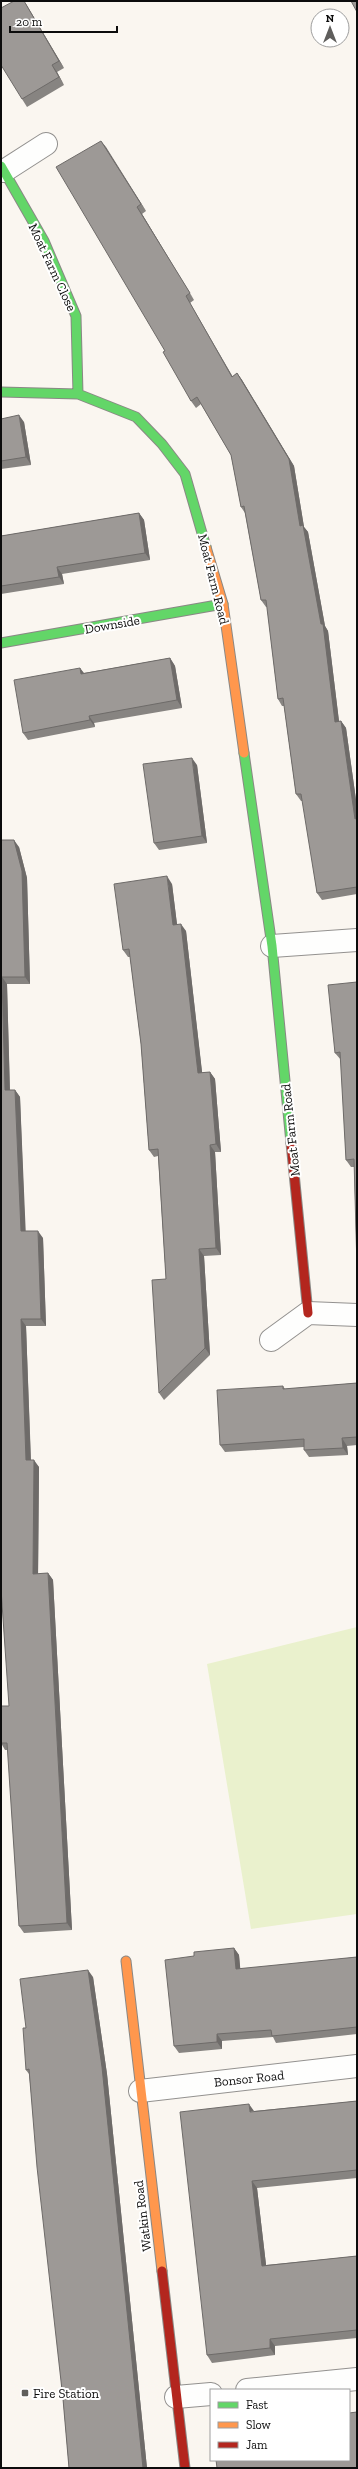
<svg xmlns="http://www.w3.org/2000/svg" width="358" height="2469" font-family="'Zilla Slab',serif">
<style>
.green{fill:#eaf1cd}
.lines{fill:none;stroke-linecap:round;stroke-linejoin:round}
.street-casing{stroke:#93918f;stroke-width:24}
.fast-casing{stroke:#8a8885;stroke-width:11}
.slow-casing{stroke:#8a8885;stroke-width:11}
.jam-casing{stroke:#8a8885;stroke-width:11}
.street{stroke:#fefefd;stroke-width:22}
.fast{stroke:#63d668;stroke-width:9}
.slow{stroke:#ff974d;stroke-width:9}
.jam{stroke:#b3261e;stroke-width:9}
.wall{fill:#878481}
.shaded-wall{fill:#6e6b69}
.building{fill:#9d9996;stroke:#6e6b69}
.poi-dot{fill:#5f5e5c;stroke:#fff;stroke-width:1.5}
.labels{text-anchor:middle;stroke-width:4;stroke-linejoin:round;paint-order:stroke}
.street-label{font-size:13px;fill:#0c0c0c;stroke:#fff}
.poi-label{font-size:13px;fill:#0c0c0c;stroke:#fff;text-anchor:start}
</style>
<rect width="100%" height="100%" fill="#faf6f0"/>
<path class="green" d="M357,1627V1914L251,1929L207,1664Z"/>
<g class="lines">
<g class="street-casing">
<path id="street" d="M4,171L46,144
M272,946L357,940
M271,1340L308,1313L357,1315
M140,2091L357,2066
M247,2390L357,2379
M176,2397L211,2394"/>
</g>
<g class="fast-casing">
<path id="fast" d="M1,166L44,241L76,316L78,394
M1,392L78,394L136,417L162,444L185,474L206,547
M1,643L223,604
M244,753L272,946L291,1143"/>
</g>
<g class="slow-casing">
<path id="slow" d="M206,547L223,604L244,753
M126,1961L162,2271"/>
</g>
<g class="jam-casing">
<path id="jam" d="M291,1143L308,1313
M162,2271L185,2468"/>
</g>
<use href="#street" class="street"/>
<use href="#fast" class="fast"/>
<use href="#slow" class="slow"/>
<use href="#jam" class="jam"/>
</g>
<path class="wall" d="M26,4L64,68L57,72L64,85L27,107L22,99Z
M101,141L146,211L142,214L194,300L190,303L232,377L237,373L242,380L294,466L304,527L308,532L325,626L328,631L339,722L341,721L346,728L357,807V894L322,900L317,893L303,801H301L296,794L284,706H282L278,699L267,607H266L261,600L245,513L241,507L231,455L201,404L196,408L191,401L165,351Z
M1,419L24,422L31,465L1,469Z
M139,513L144,520L150,560L62,574L64,584L1,594V536Z
M170,658L175,666L182,708L94,723L95,727L28,740L23,733L80,668L84,673Z
M197,765L207,843L159,850L154,843Z
M1,840L19,847L27,878L30,984H7L10,1090H15L20,1097L25,1231L43,1238L46,1326H26L31,1460L39,1467L38,1574L48,1573L53,1580L72,1930L24,1933L19,1926L8,1750H5L1,1743V1706H9Z
M172,884L177,925L186,931L202,1073L210,1072L215,1079L221,1152H215L221,1255L204,1256L210,1355L164,1400L159,1393L166,1279L158,1156L154,1157L149,1150L141,1044L130,957H128L123,950Z
M357,982V1269L354,1167H351L346,1160L341,1060L335,1053Z
M357,1383V1445L347,1446L348,1455L309,1457L304,1450V1447L225,1452L220,1445L283,1386L285,1389Z
M234,1948L239,1955L240,1969L357,1957V2034L276,2043L273,2037L222,2041V2049L179,2053L174,2046L194,1956Z
M93,1977L107,2074L147,2468H69L63,2399L29,2074L26,2070V2028Z
M357,2101V2178L257,2188L266,2265L357,2256V2338L275,2346V2355L212,2363L207,2355L254,2111Z"/>
<path class="shaded-wall" d="M24,1L26,4L64,68L59,61Z
M52,65L57,72L64,85L59,77Z
M101,141L106,147L146,211L141,204Z
M137,207L142,214L194,300L190,293Z
M186,296L190,303L237,384L232,377Z
M237,373L242,380L294,466L304,527L308,532L325,626L328,631L340,729L335,722L321,624L300,526Z
M19,415L24,422L31,465L26,457Z
M139,513L144,520L150,560L145,553Z
M57,567L62,574L64,584L59,577Z
M170,658L175,666L182,708L177,700Z
M80,668L85,675L81,674Z
M89,716L94,723L95,727L90,720Z
M341,721L346,728L357,807V822L355,819Z
M192,758L197,765L207,843L202,836Z
M14,840L19,847L27,878L30,984L25,977Z
M167,876L172,884L178,932L173,925Z
M181,924L186,931L203,1080L198,1073Z
M2,977L7,984L10,1097L5,1090Z
M210,1072L215,1079L221,1152L216,1144Z
M15,1090L20,1097L26,1238L21,1231Z
M210,1145L215,1152L221,1255L216,1248Z
M38,1231L43,1238L46,1326L41,1319Z
M199,1249L204,1256L210,1355L205,1348Z
M21,1319L26,1326L31,1467L26,1460Z
M342,1438L347,1446L348,1455L343,1448Z
M34,1460L39,1467L38,1581L33,1574Z
M48,1573L53,1580L72,1930L67,1923Z
M234,1948L239,1955L241,1976L236,1969Z
M88,1970L93,1977L107,2074L147,2468H143Z
M217,2034L222,2041V2049L217,2042Z
M249,2104L254,2111L250,2112Z
M252,2181L257,2188L267,2273L262,2266Z
M270,2339L275,2346V2355L270,2348Z"/>
<path class="building" d="M14,1H24L59,61L52,65L59,77L22,99L1,65V8Z
M351,1H357V12Z
M101,141L141,204L137,207L190,293L186,296L232,377L237,373L289,459L300,526L303,525L321,624H323L335,722L341,721L355,819L357,818V887L317,893L301,794H296L283,698L278,699L266,600H261L244,506L241,507L231,455L197,397L191,401L163,352L165,351L56,167Z
M19,415L26,457L1,461V419Z
M139,513L145,553L57,567L59,577L1,586V536Z
M170,658L177,700L89,716L90,720L23,733L14,680L80,668L81,674Z
M192,758L202,836L154,843L143,764Z
M1,840H14L22,871L25,977H2L5,1090H15L21,1231H38L41,1319H21L26,1460H34L33,1574L48,1573L67,1923L19,1926L7,1743H1V1706H9L1,1589Z
M167,876L173,925L181,924L198,1073L210,1072L216,1144L210,1145L216,1248L199,1249L205,1348L159,1393L152,1280L166,1279L158,1149L149,1150L141,1044L129,949L123,950L114,884Z
M357,982V1268L354,1159L346,1160L340,1052L335,1053L328,985Z
M357,1383V1437L342,1438L343,1448L304,1450V1439L220,1445L217,1390L283,1386V1389Z
M234,1948L236,1969L357,1957V2027L272,2036L271,2030L217,2034V2042L174,2046L165,1960L194,1956V1952Z
M88,1970L102,2067L143,2468H69L63,2399L37,2167L29,2069L26,2070L23,2028H26L20,1979Z
M357,2101V2170L252,2181L262,2266L357,2256V2330L270,2339V2348L207,2355L180,2112L249,2104L250,2112Z
M357,2412V2468H217L216,2460H349V2413Z"/>
<rect class="poi-dot" x="21" y="2389" width="8" height="8" rx="2"/>
<g class="labels">
<g class="street-label">
<text transform="translate(53 267) rotate(65)" y="5">Moat Farm Close</text>
<text transform="translate(214 579) rotate(76)" y="5">Moat Farm Road</text>
<text transform="translate(112 624) rotate(-10)" y="5">Downside</text>
<text transform="translate(290 1130) rotate(-96)" y="5">Moat Farm Road</text>
<text transform="translate(249 2078) rotate(-6)" y="5">Bonsor Road</text>
<text transform="translate(142 2216) rotate(-97)" y="5">Watkin Road</text>
</g>
<g class="poi-label">
<text x="33" y="2398">Fire Station</text>
</g>
</g>
<rect width="358" height="2469" fill="none" stroke="#0c0c0c" stroke-width="4"/>
<rect x="210" y="2389" width="140" height="72" fill="#ffffff" stroke="#9e9e9e"/>
<rect x="218" y="2402" width="20" height="6" fill="#63d668" stroke="#9e9e9e"/>
<text x="246" y="2409" font-size="12" fill="#0c0c0c">Fast</text>
<rect x="218" y="2422" width="20" height="6" fill="#ff974d" stroke="#9e9e9e"/>
<text x="246" y="2429" font-size="12" fill="#0c0c0c">Slow</text>
<rect x="218" y="2442" width="20" height="6" fill="#b3261e" stroke="#9e9e9e"/>
<text x="246" y="2449" font-size="12" fill="#0c0c0c">Jam</text>
<g transform="translate(330 28)"><circle r="19" fill="#ffffff" stroke="#9e9e9e"/>
<path d="M0-3L7 15L0 10L-7 15Z" fill="#5f5e5c"/>
<text y="-6" font-size="11" font-weight="bold" text-anchor="middle" fill="#0c0c0c">N</text>
</g>
<path d="M10 26v6h107v-6" fill="none" stroke="#0c0c0c" stroke-width="2"/>
<text x="16" y="26" font-size="12" fill="#0c0c0c" stroke="#ffffff" stroke-width="3" paint-order="stroke">20 m</text>
</svg>
